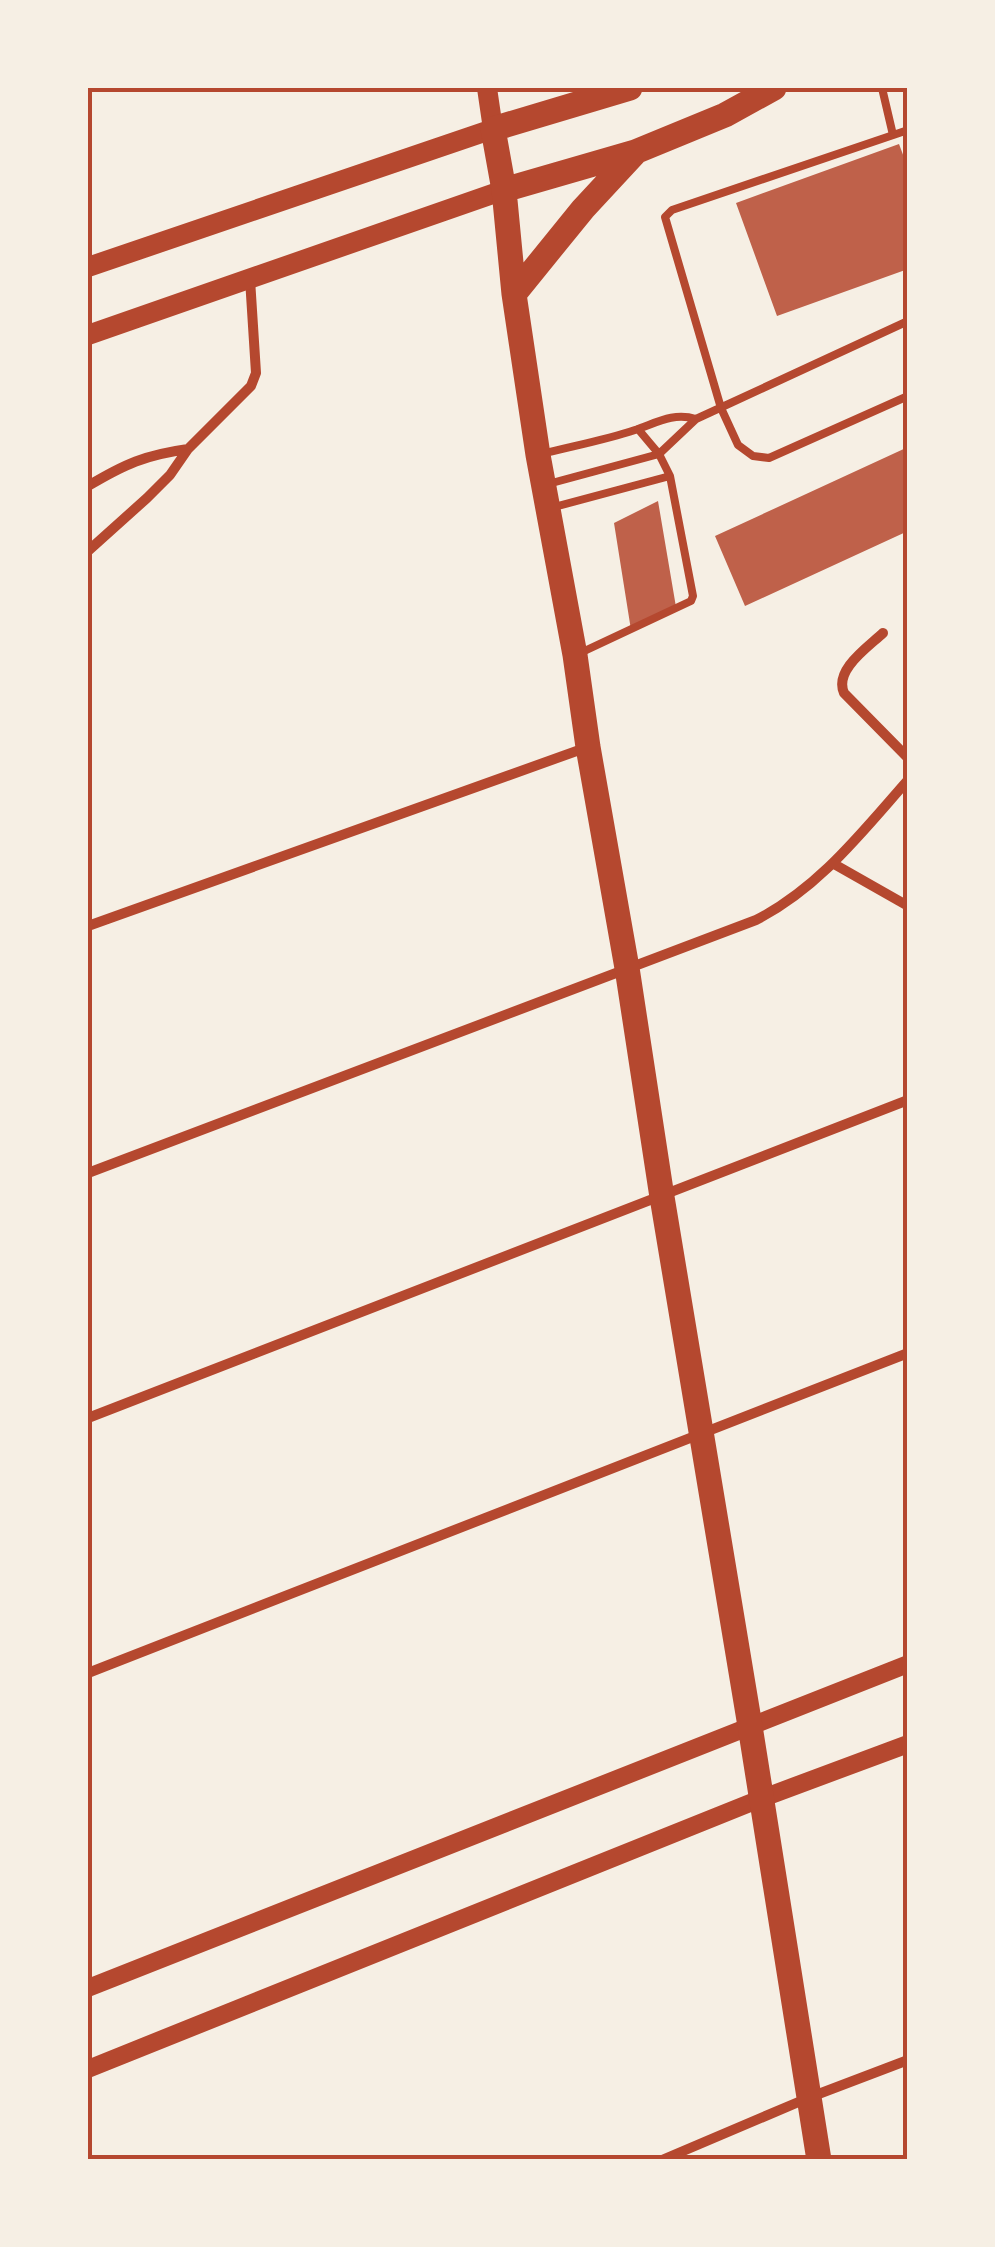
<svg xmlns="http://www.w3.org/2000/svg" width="995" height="2247" font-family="Barlow,sans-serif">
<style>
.building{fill:#bf614a}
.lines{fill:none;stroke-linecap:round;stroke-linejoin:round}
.service{stroke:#b5482f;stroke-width:8}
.minor{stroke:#b5482f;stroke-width:10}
.tertiary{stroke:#b5482f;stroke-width:18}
.secondary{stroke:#b5482f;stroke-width:20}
.primary{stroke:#b5482f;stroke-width:25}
.neatline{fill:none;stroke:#b5482f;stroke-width:4}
</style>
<rect width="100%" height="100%" fill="#f6efe4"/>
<path class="building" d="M899,144L908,168V269L777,316L736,203Z
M908,447V531L745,606L715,536Z
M658,501L676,607L631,630L614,523Z"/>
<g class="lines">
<path class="service" d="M882,88L893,135
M908,130L672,210L665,217L721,408L738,445L753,456L769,458L908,396
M542,454C573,446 605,440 635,430C656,423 673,412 696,419
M548,484L659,454L696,419L908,321
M554,507L670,476
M578,654L691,601L693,596L670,476L659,454L638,429"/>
<path class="minor" d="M88,486C125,464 145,455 188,449
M88,551L147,498L170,475L188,449L251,386L256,373L250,279
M883,633C867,648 834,670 844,693L908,758
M834,864L908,906
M88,926L585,748
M88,1173L756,920C819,888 862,832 908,780
M88,1418L908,1100
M88,1673L908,1353
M662,2160L808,2098L908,2060"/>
<path class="tertiary" d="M88,1988L908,1664
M88,2069L760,1799L908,1744"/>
<path class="secondary" d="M88,267L493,129L487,88
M88,335L504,190"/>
<path class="primary" d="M630,88L493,129L504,190L514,294L538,455L575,655L588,747L627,968L662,1197L750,1726L819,2160
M504,190L635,152L725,115L774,88
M514,294L583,209L634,154"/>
</g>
<rect width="995" height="2247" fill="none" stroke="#f6efe4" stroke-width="180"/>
<rect x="90" y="90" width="815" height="2067" class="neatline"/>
</svg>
